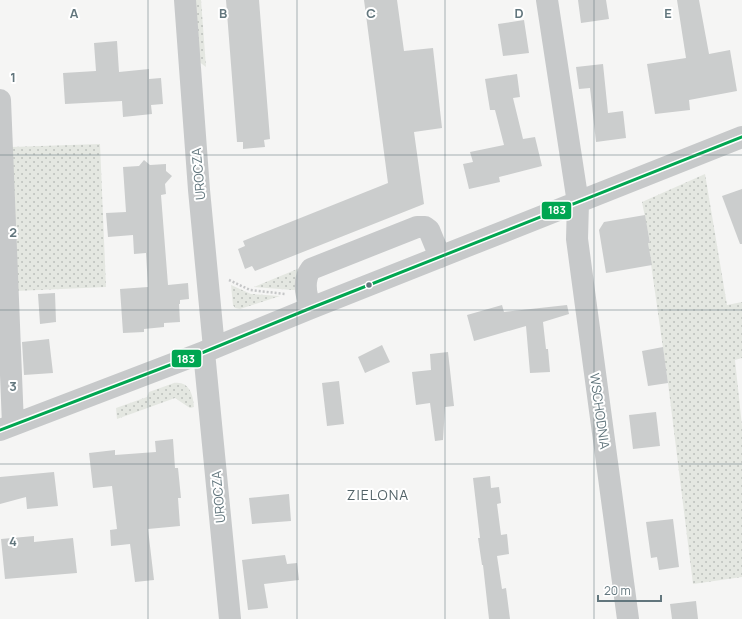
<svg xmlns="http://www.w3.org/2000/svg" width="742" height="619" font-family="Manrope,sans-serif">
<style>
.grass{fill:url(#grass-dots)}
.building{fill:#cbcdcd}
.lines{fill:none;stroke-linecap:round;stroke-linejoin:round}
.path{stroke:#c5c6c7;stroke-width:2.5;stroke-dasharray:2 2;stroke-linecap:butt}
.minor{stroke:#c7c9ca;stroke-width:22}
.bus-1-casing{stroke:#fff;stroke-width:6}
.bus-1{stroke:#00a651;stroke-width:3}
.grid{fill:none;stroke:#62767d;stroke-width:1;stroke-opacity:0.55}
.bus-dot{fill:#62767d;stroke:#fff;stroke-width:1.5}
.labels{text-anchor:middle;stroke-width:4;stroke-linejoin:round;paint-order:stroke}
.street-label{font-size:13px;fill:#62767d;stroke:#fff}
.neighbourhood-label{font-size:14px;letter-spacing:1px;fill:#536368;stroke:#fff}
.grid-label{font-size:13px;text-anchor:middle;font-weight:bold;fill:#62767d;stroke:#fff;stroke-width:4;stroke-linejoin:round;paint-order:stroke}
.line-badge{stroke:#fff;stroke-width:1.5}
.badge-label{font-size:11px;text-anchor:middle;font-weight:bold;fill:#fff}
</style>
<defs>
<pattern id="grass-dots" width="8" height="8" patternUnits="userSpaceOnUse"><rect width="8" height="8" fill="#e4e7e1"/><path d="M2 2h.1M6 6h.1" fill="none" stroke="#bcc0bc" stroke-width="1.8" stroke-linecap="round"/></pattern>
</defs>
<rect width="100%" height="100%" fill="#f5f5f4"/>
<path class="grass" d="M193,0H201L206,67L198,61Z
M100,144L106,287L16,291L11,147Z
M705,174L727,305L742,302V358L735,360L742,426V577L693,584L668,383L648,243L650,242L642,202Z
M307,265L306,291L254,287Z
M231,285L251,294L280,296L240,309L235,308L233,305Z
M174,383C189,381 193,394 194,407L190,408L175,398L117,419L116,408L147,397L149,392Z"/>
<path class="building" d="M226,0H259L270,139L264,140L265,147L243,149V142H237Z
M364,0H397L404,51L433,48L442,128L414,132L424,204L255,271L252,266L245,269L238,249L245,246L243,241L388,183Z
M578,0H606L609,19L581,23Z
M677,0H699L709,54L730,50L737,91L689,100L690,110L655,114L647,64L686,58Z
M524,20L529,53L503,56L498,24Z
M117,41L119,72L149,69V79L161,78L163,104L151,105L152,114L123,117L122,101L65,104L63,73L96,71L94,43Z
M603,64L608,113L623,111L626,138L596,142L590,88L579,89L576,67Z
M517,74L520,97L513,98L523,139L535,137L542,166L499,177L500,182L469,189L463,164L473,162L470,152L504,145L495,110H490L485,79Z
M144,160L150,165L166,164V171L172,176L165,184L166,194L161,195L168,285L188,283L189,299L180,300V304H179L180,322L164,323V327L144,329V332L123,333L120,289L148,287L146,253L134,254L133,235L108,237L106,213L126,212L123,167L139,166Z
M742,189V244H740L722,196Z
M645,215L650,243H648L652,265L606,273L599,230L604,222Z
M55,293L56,322L40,324L38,294Z
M502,305L504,312L567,305L569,314L543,322L546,349H548L550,372L530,373L526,326L474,341L467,315Z
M49,339L53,373L24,375L22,342Z
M382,345L390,362L365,373L358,357Z
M663,347L668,383L648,386L642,351Z
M448,352L454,406L445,407L443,440L435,441L430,403L416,405L412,372L431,370L430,354Z
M339,381L344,424L327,426L322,383Z
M656,412L660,446L633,449L629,415Z
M173,439L175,468H178L181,498H178L180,526L148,529L154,580L135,582L130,544L111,546L110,530L117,529L112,486L93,488L89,453L115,450V455L156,452L155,441Z
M54,472L58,506L27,509L26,497L0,504V477Z
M490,476L491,488L499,487L501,503L497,504L501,535L507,534L509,554L497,556L502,589L506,588L510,619H489L483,565H482L478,538H480L473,478Z
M289,494L291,521L252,524L249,498Z
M673,519L679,567L659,570L657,557L651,558L646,522Z
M34,536V542L73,538L77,573L5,579L1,539Z
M285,555L287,564L297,563L299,580L264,584L268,608L248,610L242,560Z
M696,601L698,619H672L670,604Z"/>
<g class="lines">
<path class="path" d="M229,280L250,290L285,294"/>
<path class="minor" d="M185,0L199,190L214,348
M547,0L578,203L577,239L628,619
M0,100L13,425
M311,308C306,296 302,281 311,269L417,227H425L429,230L440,257
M204,352L230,619
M0,430L204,352L311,308L742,137"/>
<g class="bus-1-casing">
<path id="bus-1" d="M0,430L204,352L311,308L742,137"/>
</g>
<use href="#bus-1" class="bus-1"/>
</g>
<path class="grid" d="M148,0V619M297,0V619M445,0V619M594,0V619M0,155H742M0,310H742M0,464H742"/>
<circle class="bus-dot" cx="369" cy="285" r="3.5"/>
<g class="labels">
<g class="street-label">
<text transform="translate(198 174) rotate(-95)" y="5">UROCZA</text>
<text transform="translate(600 411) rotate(82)" y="5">WSCHODNIA</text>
<text transform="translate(218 497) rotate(-95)" y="5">UROCZA</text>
</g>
<g class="neighbourhood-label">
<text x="378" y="500">ZIELONA</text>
</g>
</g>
<g class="grid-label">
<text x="74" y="18">A</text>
<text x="223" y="18">B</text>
<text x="371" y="18">C</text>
<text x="519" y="18">D</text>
<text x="668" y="18">E</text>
<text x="13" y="82">1</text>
<text x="13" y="237">2</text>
<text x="13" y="391">3</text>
<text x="13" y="546">4</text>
</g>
<g class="line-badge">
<rect x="541" y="201" width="31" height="19" rx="4" fill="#00a651"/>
<rect x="171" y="349" width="31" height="19" rx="4" fill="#00a651"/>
</g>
<g class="badge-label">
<text x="557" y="214">183</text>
<text x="186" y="363">183</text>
</g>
<path d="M598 595v6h63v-6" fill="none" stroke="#62767d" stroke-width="2"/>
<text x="604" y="595" font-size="12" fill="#62767d" stroke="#ffffff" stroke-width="3" paint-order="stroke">20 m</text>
</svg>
